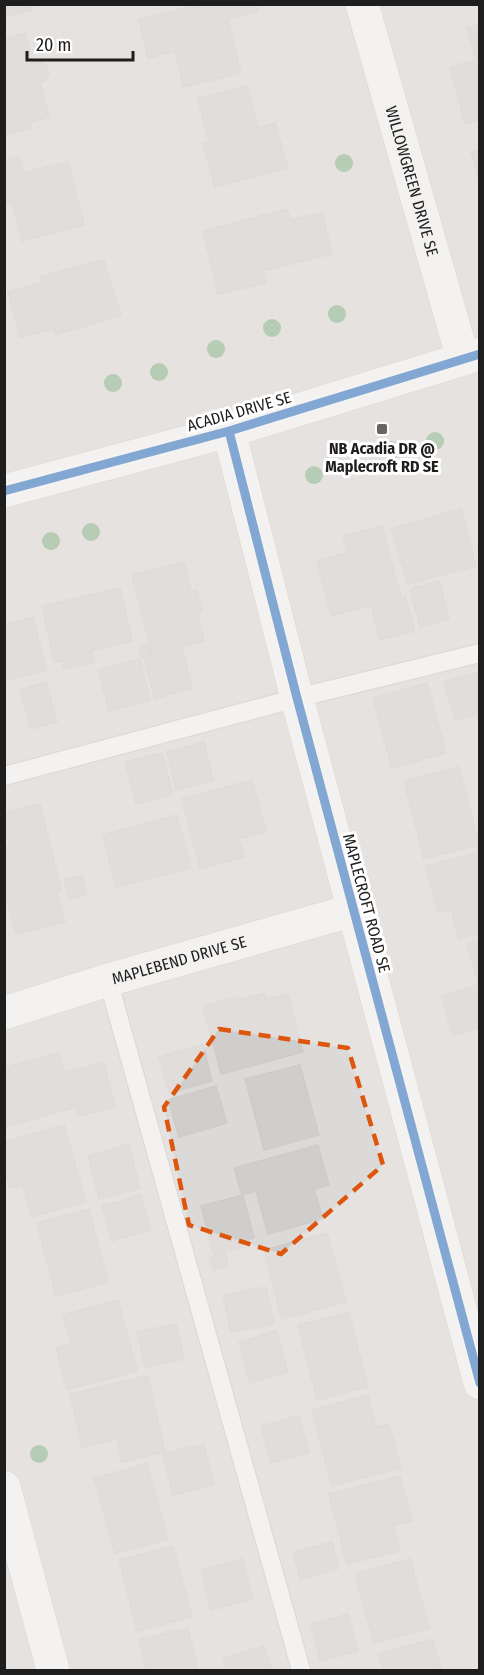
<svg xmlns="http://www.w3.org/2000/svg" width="484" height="1675" font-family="'Fira Sans Condensed',sans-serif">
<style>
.residential{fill:#dbdad8}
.building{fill:#d0cecc;stroke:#cfcbc8;stroke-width:1.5}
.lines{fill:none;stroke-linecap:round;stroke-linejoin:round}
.service-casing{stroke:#c3c2c1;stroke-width:20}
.minor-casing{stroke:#c3c2c1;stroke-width:34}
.tertiary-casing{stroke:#c3c2c1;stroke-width:34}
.service{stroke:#fcfcfb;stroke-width:18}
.minor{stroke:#fcfcfb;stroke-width:33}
.tertiary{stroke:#fcfcfb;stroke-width:33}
.cycleway-casing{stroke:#fff;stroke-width:13}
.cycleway{stroke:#0057b8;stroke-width:9}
.tree{fill:#76a876}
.marked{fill:none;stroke:#de560d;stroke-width:4.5;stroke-dasharray:12 8;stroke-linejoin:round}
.poi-dot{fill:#666564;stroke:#fff;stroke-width:2}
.labels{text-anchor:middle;stroke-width:6;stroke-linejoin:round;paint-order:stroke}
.street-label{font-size:16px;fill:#1e1e1e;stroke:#fff}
.poi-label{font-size:16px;font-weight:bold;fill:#1e1e1e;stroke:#fff}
</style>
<rect width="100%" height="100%" fill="#eceae7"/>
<path class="residential" d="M5,5H479V1670H5Z"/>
<path class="building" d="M4,4H31L32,10L4,17Z
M202,4H256L258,11L228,19L241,73L184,87L175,51L148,58L139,20Z
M480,25V120L465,124L450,67L476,60L467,28Z
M25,33L32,62L39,60L46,64L49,74L45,81L40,82L49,117L30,122L31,128L4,135V39Z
M247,86L258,128L275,123L288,168L215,187L203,143L209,141L198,99Z
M480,150V183L471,152Z
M19,156L23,173L68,162L84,225L22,241L12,202L4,204V160Z
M287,209L290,220L322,213L332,254L263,271L266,283L218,294L203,231Z
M98,261H104L121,315L56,335L54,329L20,337L8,292L41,283L40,277Z
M461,509L476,566L408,584L391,529Z
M382,526L401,597L331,616L317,561L348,552L343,536Z
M184,562L191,591L197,590L202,611L197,613L204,641L152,654L132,575Z
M439,581L449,619L420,627L410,589Z
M120,588L132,641L91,650L94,662L64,669L62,661L54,662L42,606Z
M405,596L415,631L380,640L371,605Z
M33,617L46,670L4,681V625Z
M148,644L151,655L142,658L139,646Z
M182,649L192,688L155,699L144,659Z
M140,659L150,700L109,711L98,670Z
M480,672V714L455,720L444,682Z
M46,682L57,722L31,729L20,690Z
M427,683L446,753L392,768L373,698Z
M204,742L213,780L176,790L167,752Z
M162,753L173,794L136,804L125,762Z
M459,767L479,845L424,859L404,781Z
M252,780L266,832L239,839L244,857L200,869L182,799Z
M40,804L61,889L57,891L65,922L16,934L8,904L4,905V847L10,845L4,823V813Z
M177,815L191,868L116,887L103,835Z
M480,852V934L459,939L451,909L438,912L426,866Z
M82,875L87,894L69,899L64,880Z
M480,940V1028L453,1035L441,996L479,985L467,944Z
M264,993L266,999L288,994L303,1052L221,1074L203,1006L238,997V1000Z
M203,1044L212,1081L169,1093L159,1057Z
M59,1053L73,1108L4,1127V1068Z
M104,1063L115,1107L78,1116L66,1072Z
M300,1065L319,1135L264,1150L245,1079Z
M216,1086L227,1123L179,1137L168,1100Z
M64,1125L86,1202L31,1217L23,1185L10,1188L4,1167V1142Z
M129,1144L140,1188L99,1199L88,1156Z
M318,1145L329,1185L314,1189L323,1219L268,1234L256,1191L242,1195L234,1168Z
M141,1195L150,1230L112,1241L102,1206Z
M243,1195L254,1238L242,1241L243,1247L214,1255L201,1206Z
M89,1209L108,1282L56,1296L37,1223Z
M327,1233L346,1302L282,1319L264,1250Z
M225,1253L228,1266L214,1270L210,1257Z
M266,1287L274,1324L231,1332L223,1295Z
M118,1300L137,1371L67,1390L56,1348L71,1344L63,1315Z
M349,1313L368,1387L317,1400L298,1325Z
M176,1324L184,1359L145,1367L137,1332Z
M276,1331L288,1372L250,1383L239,1342Z
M148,1376L165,1452L122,1462L117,1439L82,1447L70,1394Z
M368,1395L376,1427L389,1424L401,1468L332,1486L312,1410Z
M299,1416L309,1453L271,1463L261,1426Z
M204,1444L214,1485L173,1495L163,1454Z
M147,1464L168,1539L115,1553L94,1478Z
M400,1476L412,1521L393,1526L400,1551L347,1564L329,1494Z
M332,1542L339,1568L300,1580L293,1552Z
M173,1546L192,1617L137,1631L119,1560Z
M242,1559L253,1599L211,1610L201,1570Z
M410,1559L429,1628L374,1643L355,1574Z
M348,1614L358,1651L320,1661L311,1624Z
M188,1628L198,1670H146L139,1640Z
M433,1639L441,1670H383L378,1654Z
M264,1646L272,1670H227L223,1658Z"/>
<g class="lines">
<g class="service-casing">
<path id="service" d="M4,776L297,698L480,653
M108,980L301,1670"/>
</g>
<g class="minor-casing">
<g id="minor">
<path id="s1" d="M362,4L463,359"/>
<path d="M229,431L297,698L480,1383"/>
<path id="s2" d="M4,1013L108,980L354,910"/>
<path d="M4,1487L53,1670"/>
</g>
</g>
<g class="tertiary-casing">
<path id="tertiary" d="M4,491L229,431L480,354"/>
</g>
<use href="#service" class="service"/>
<use href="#minor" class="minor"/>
<use href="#tertiary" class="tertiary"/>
<g class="cycleway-casing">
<path id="cycleway" d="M229,431L297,698L480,1383
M4,491L229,431L480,354"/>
</g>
<use href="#cycleway" class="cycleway"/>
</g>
<g class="tree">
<circle cx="344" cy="163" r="9"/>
<circle cx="337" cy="314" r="9"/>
<circle cx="272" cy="328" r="9"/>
<circle cx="216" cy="349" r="9"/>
<circle cx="159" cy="372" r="9"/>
<circle cx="113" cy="383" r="9"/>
<circle cx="435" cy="441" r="9"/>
<circle cx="392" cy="450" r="9"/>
<circle cx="314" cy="475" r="9"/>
<circle cx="91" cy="532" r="9"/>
<circle cx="51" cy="541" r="9"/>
<circle cx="39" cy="1454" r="9"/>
</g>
<path d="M0 0H484V1675H0ZM219,1029L348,1048L383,1165L281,1254L189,1225L164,1107Z" fill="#eceae7" fill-opacity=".55" fill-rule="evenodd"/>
<path class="marked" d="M219,1029L348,1048L383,1165L281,1254L189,1225L164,1107Z"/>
<rect class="poi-dot" x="376" y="423" width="12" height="12" rx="3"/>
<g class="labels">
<g class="street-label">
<text dy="6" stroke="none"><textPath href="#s1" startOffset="184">WILLOWGREEN DRIVE SE</textPath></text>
<text transform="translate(239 411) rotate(-16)" y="6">ACADIA DRIVE SE</text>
<text transform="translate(367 903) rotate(75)" y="6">MAPLECROFT ROAD SE</text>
<text dy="6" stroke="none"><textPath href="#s2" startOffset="183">MAPLEBEND DRIVE SE</textPath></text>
</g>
<g class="poi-label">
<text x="382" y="454">NB Acadia DR @<tspan x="382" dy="18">Maplecroft RD SE</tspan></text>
</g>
</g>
<rect width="484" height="1675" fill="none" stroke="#1e1e1e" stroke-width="12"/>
<path d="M27 51v9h106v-9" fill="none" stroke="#1e1e1e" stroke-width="3"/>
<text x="36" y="51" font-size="18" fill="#1e1e1e" stroke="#ffffff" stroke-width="4.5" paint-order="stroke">20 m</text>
</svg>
